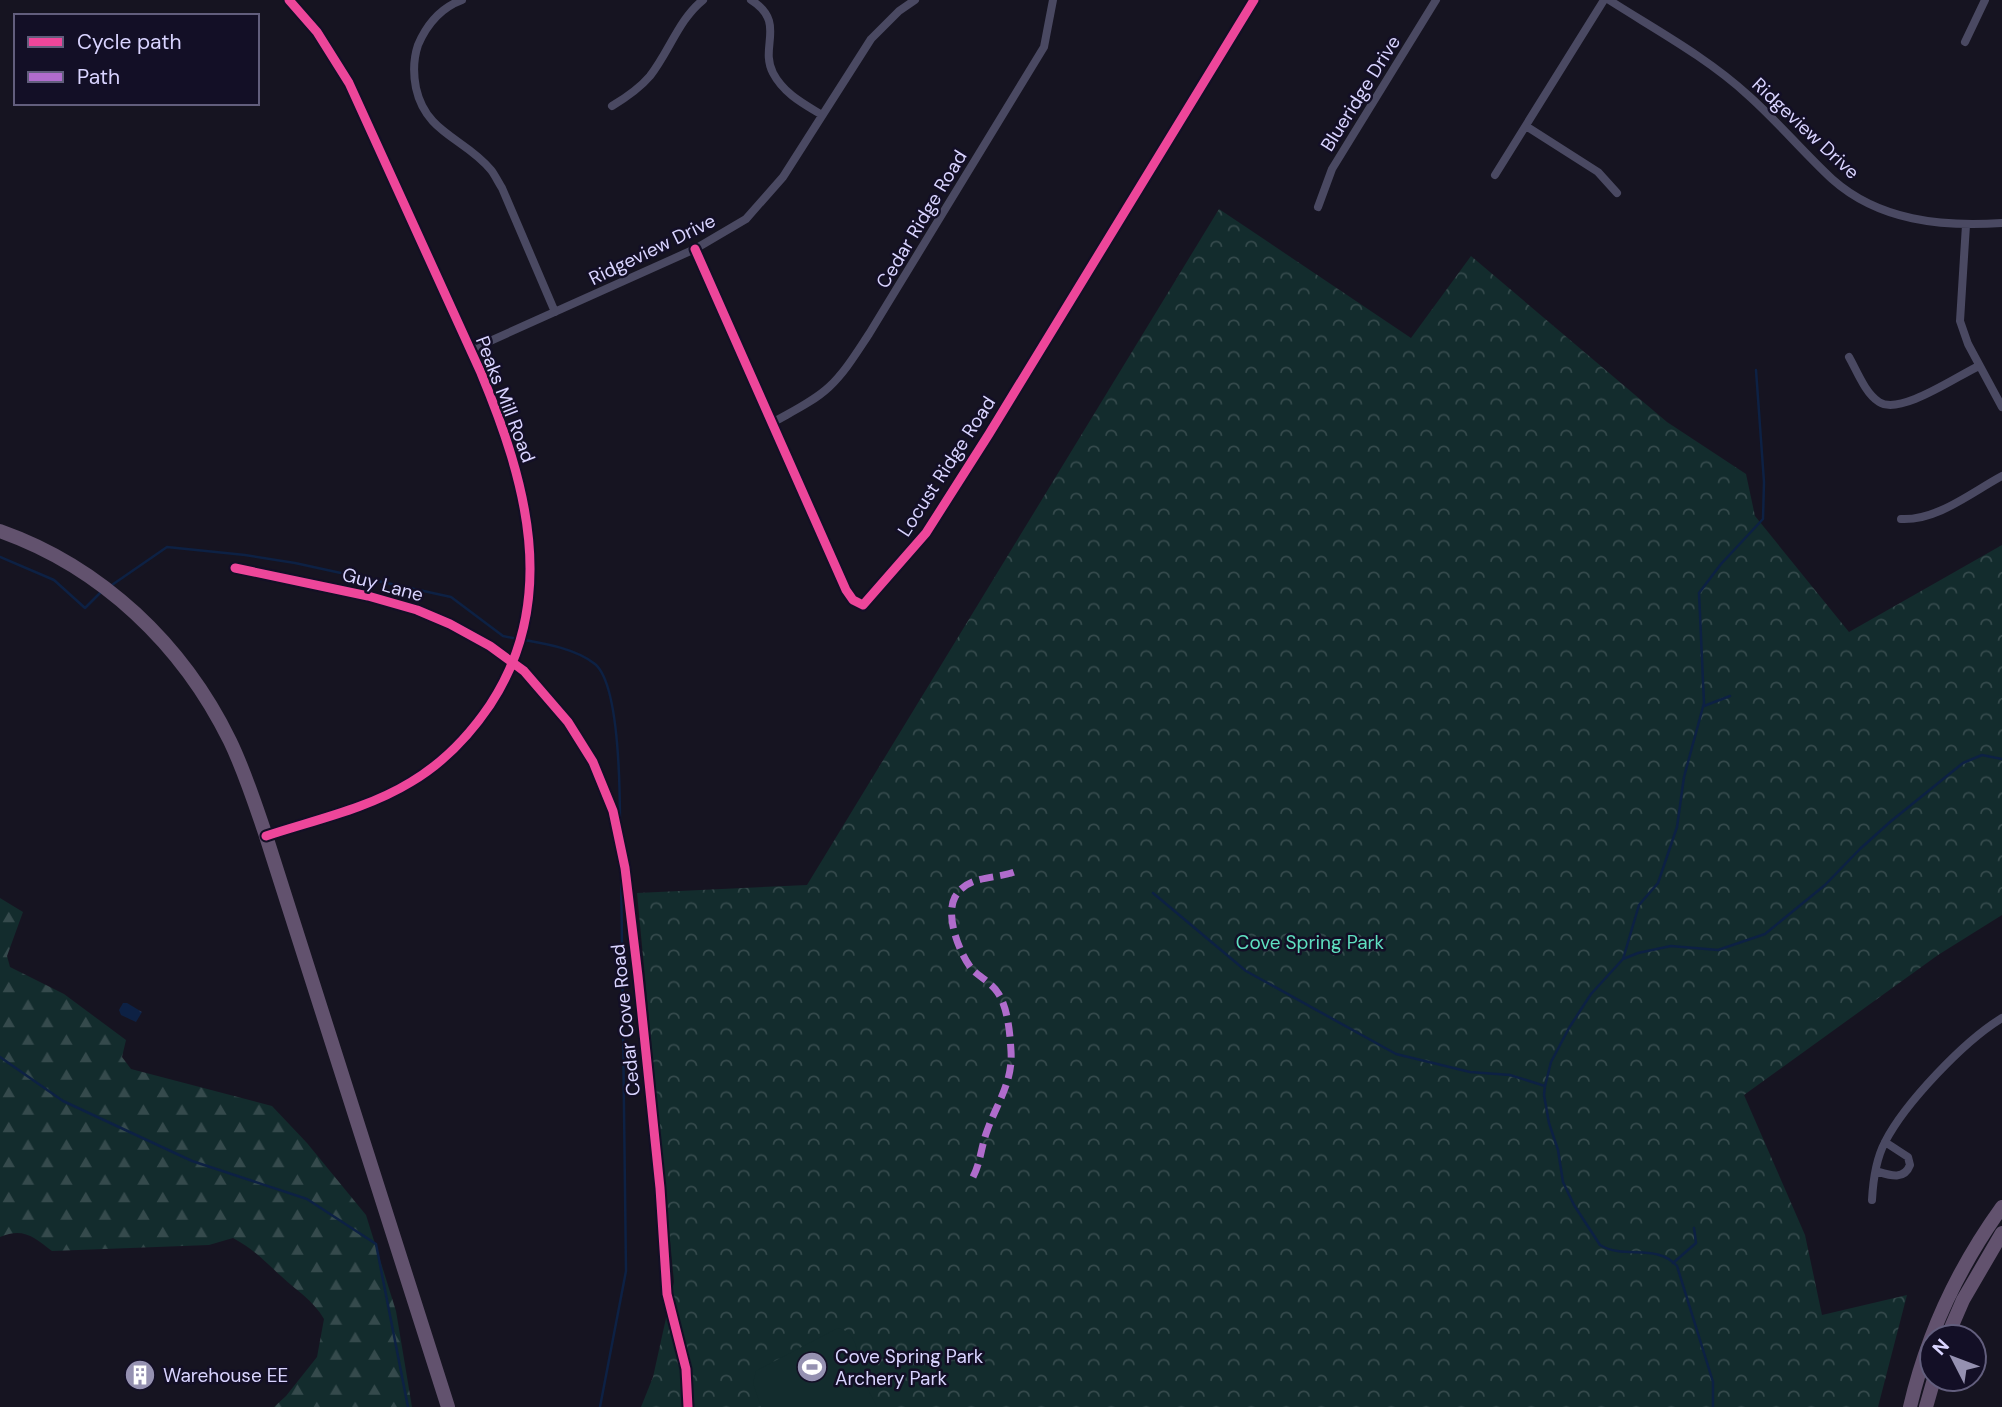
<svg xmlns="http://www.w3.org/2000/svg" width="2002" height="1407" font-family="'DM Sans',sans-serif">
<style>
.forest{fill:url(#forest-firs)}
.park{fill:url(#park-crowns)}
.garden{fill:#132c2d}
.water{fill:url(#water-ripples)}
.lines{fill:none;stroke-linecap:round;stroke-linejoin:round}
.stream{stroke:#0d2144;stroke-width:2.5}
.minor{stroke:#4a4962;stroke-width:8}
.tertiary{stroke:#4a4962;stroke-width:10}
.trunk{stroke:#62526e;stroke-width:14}
.quiet{stroke:#b06ccc;stroke-width:7;stroke-dasharray:14 7;stroke-linecap:butt}
.cycleway-casing{stroke:#130f26;stroke-width:13}
.cycleway{stroke:#ed469a;stroke-width:9}
.labels{text-anchor:middle;stroke-width:5;stroke-linejoin:round;paint-order:stroke}
.street-label{font-size:19px;fill:#d9d4ff;stroke:#130f26}
.park-label{font-size:19px;fill:#5fe0c0;stroke:#130f26}
.poi-label{font-size:19px;fill:#d9d4ff;stroke:#130f26;text-anchor:start}
</style>
<defs>
<pattern id="forest-firs" width="22" height="20" patternUnits="userSpaceOnUse" patternTransform="scale(1.75)"><rect width="22" height="20" fill="#132c2d"/><path d="M5 1l3.5 6h-7zM16 11l3.5 6h-7z" fill="#354a4c"/></pattern>
<pattern id="park-crowns" width="20" height="18" patternUnits="userSpaceOnUse" patternTransform="scale(1.75)"><rect width="20" height="18" fill="#132c2d"/><path d="M2 6a3 3 0 1 1 6 0M12 15a3 3 0 1 1 6 0" fill="none" stroke="#354a4c"/></pattern>
<pattern id="water-ripples" width="26" height="14" patternUnits="userSpaceOnUse" patternTransform="scale(1.75)"><rect width="26" height="14" fill="#0d2144"/><path d="M2 4q2-2 4 0t4 0M15 11q2-2 4 0t4 0" fill="none" stroke="#304060"/></pattern>
</defs>
<rect width="100%" height="100%" fill="#161421"/>
<path class="forest" d="M0,898L23,912L7,956L10,967L64,994L126,1040L122,1057L131,1069L272,1106L307,1143L366,1215L396,1311L412,1407H274L286,1396L317,1357L324,1319C313,1300 297,1291 281,1276C263,1260 255,1250 233,1238L209,1245L52,1251C34,1237 23,1227 0,1237Z"/>
<path class="park" d="M1219,209L1411,338L1471,256L1667,422L1746,474L1755,516L1849,632L2002,545V915L1938,955L1744,1095L1805,1235L1822,1315L1907,1295L1878,1407H641L653,1377L674,1282L637,893L807,885Z"/>
<path class="garden" d="M838,1328C860,1333 857,1358 862,1376C866,1386 872,1397 877,1407H761L753,1383L756,1371Z"/>
<path class="water" d="M123,1003H127L142,1012L136,1022L121,1015L119,1010Z"/>
<g class="lines">
<path class="stream" d="M0,557L54,580L85,608L101,592
M109,587L167,547L245,555L295,563L451,597L503,636L518,639
M524,640C547,644 576,649 595,664C620,685 620,793 620,826
M1704,706L1730,696
M1153,893L1246,971L1396,1054L1470,1072L1510,1075L1545,1086
M1623,959L1638,953L1671,946L1718,950L1765,934L1825,885L1860,849L1890,822L1963,763L1982,755L2002,759
M0,1057L63,1101L192,1161L307,1199L376,1244L408,1407
M1673,1263L1696,1243L1694,1228
M600,1407L626,1271L621,864
M1713,1407V1382L1677,1266C1656,1243 1625,1260 1600,1245L1574,1205L1563,1182L1558,1150L1549,1123L1544,1095L1545,1086L1551,1062L1569,1028L1591,994L1623,959L1639,905L1658,883L1677,827L1684,777L1704,703L1699,593L1721,564L1763,519L1764,482L1756,370"/>
<path class="minor" d="M462,0C440,8 427,24 418,45C413,60 413,73 416,88C426,134 465,138 491,170C495,175 498,182 502,188L555,312
M751,0C787,23 759,46 773,73C784,94 804,104 822,115
M1609,0C1656,30 1708,58 1749,96C1778,122 1803,152 1832,179C1879,221 1942,227 2002,223
M1965,42L1985,0
M612,106C627,97 639,89 650,76C669,52 679,19 703,0
M1526,126L1598,172L1617,193
M1495,175L1604,0
M1318,207L1332,169L1436,0
M1966,225L1960,321L1968,344L2002,407
M695,249L846,590L853,600L863,605L926,533L989,434L1254,0
M470,350L695,249L746,219L783,177L871,39L899,11L915,0
M1849,357C1857,371 1865,393 1879,402C1900,416 1957,376 1979,366
M772,423C791,412 813,402 829,387C845,372 857,352 869,334L1044,47L1053,0
M1901,519C1937,521 1972,492 2002,476
M235,568L368,596L417,610L450,624L490,646L524,671L568,722L593,762L613,811L625,868L638,976L660,1188L667,1294L686,1369L688,1407
M1876,1171C1889,1175 1904,1181 1910,1165L1908,1157L1885,1142
M1872,1200C1873,1181 1876,1159 1885,1142C1905,1103 1964,1041 2002,1018"/>
<path class="tertiary" d="M266,836C314,820 367,809 411,782C443,763 469,736 490,705C560,599 526,481 481,373L349,83L317,32L289,0"/>
<path class="trunk" d="M0,531C102,567 183,645 230,741C245,772 255,804 266,836L448,1407
M1947,1337L1963,1300L2002,1233
M1910,1407C1927,1334 1958,1268 2002,1207
M1926,1407L1934,1379"/>
<path class="quiet" d="M973,1177C981,1161 981,1147 987,1131C997,1103 1013,1082 1011,1051C1010,1034 1008,1008 998,993C992,983 979,977 971,968C959,952 945,916 955,897C968,874 996,880 1017,871"/>
<g class="cycleway-casing">
<path id="cycleway" d="M695,249L846,590L853,600L863,605L926,533L989,434L1254,0
M235,568L368,596L417,610L450,624L490,646L524,671L568,722L593,762L613,811L625,868L638,976L660,1188L667,1294L686,1369L688,1407
M266,836C314,820 367,809 411,782C443,763 469,736 490,705C560,599 526,481 481,373L349,83L317,32L289,0"/>
</g>
<use href="#cycleway" class="cycleway"/>
</g>
<defs>
<g id="stadium-disc" transform="scale(1.575)"><circle r="9.5" fill="#9591b1" stroke="#130f26"/><path d="M0-5a6.5 5 0 1 0 0 10a6.5 5 0 1 0 0-10ZM-3.5-1.8h7v3.6h-7Z" fill="#fff"/></g>
<g id="building-disc" transform="scale(1.575)"><circle r="9.5" fill="#9591b1" stroke="#130f26"/><path d="M-4-6H4V6H1V3H-1V6H-4ZM-2.5-4.3h1.7v1.8h-1.7ZM.8-4.3h1.7v1.8H.8ZM-2.5-1h1.7V.8h-1.7ZM.8-1h1.7V.8H.8Z" fill="#fff"/></g>
</defs>
<g fill-rule="evenodd">
<use href="#stadium-disc" x="812" y="1367"/>
<use href="#building-disc" x="140" y="1375"/>
</g>
<g class="labels">
<g class="street-label">
<text transform="translate(1360 93) rotate(-58)" y="7">Blueridge Drive</text>
<text transform="translate(1806 128) rotate(43)" y="7">Ridgeview Drive</text>
<text transform="translate(921 219) rotate(-59)" y="7">Cedar Ridge Road</text>
<text transform="translate(652 249) rotate(-26)" y="7">Ridgeview Drive</text>
<text transform="translate(506 399) rotate(69)" y="7">Peaks Mill Road</text>
<text transform="translate(946 466) rotate(-57)" y="7">Locust Ridge Road</text>
<text transform="translate(383 584) rotate(15)" y="7">Guy Lane</text>
<text transform="translate(625 1020) rotate(-96)" y="7">Cedar Cove Road</text>
</g>
<g class="park-label">
<text x="1310" y="949">Cove Spring Park</text>
</g>
<g class="poi-label">
<text x="835" y="1363">Cove Spring Park<tspan x="835" dy="22">Archery Park</tspan></text>
<text x="163" y="1382">Warehouse EE</text>
</g>
</g>
<rect x="14" y="14" width="245" height="91" fill="#130f26" stroke="#625e7d" stroke-width="2"/>
<rect x="28" y="37" width="35" height="10" fill="#ed469a" stroke="#625e7d" stroke-width="2"/>
<text x="77" y="49" font-size="21" fill="#d9d4ff">Cycle path</text>
<rect x="28" y="72" width="35" height="10" fill="#b06ccc" stroke="#625e7d" stroke-width="2"/>
<text x="77" y="84" font-size="21" fill="#d9d4ff">Path</text>
<g transform="translate(1953 1358) rotate(312)"><circle r="33" fill="#130f26" stroke="#625e7d" stroke-width="2"/>
<path d="M0-5L12 26L0 18L-12 26Z" fill="#9591b1"/>
<text y="-10" font-size="19" font-weight="bold" text-anchor="middle" fill="#d9d4ff">N</text>
</g>
</svg>
